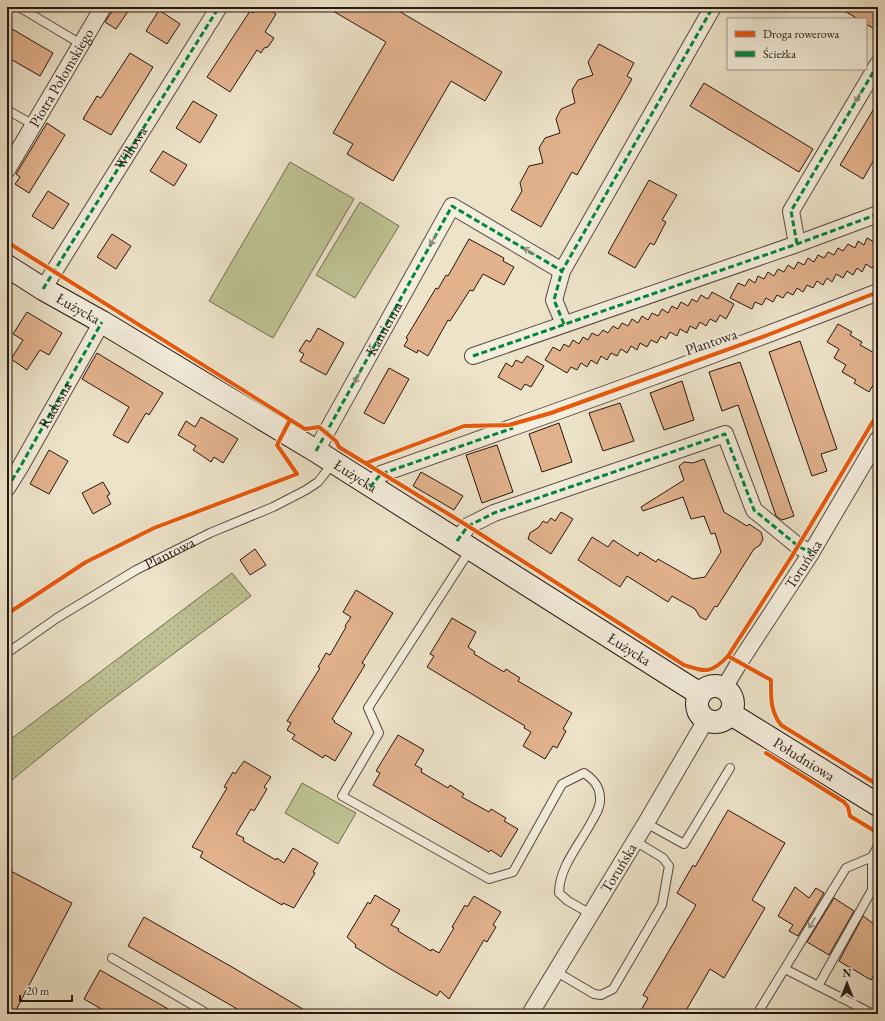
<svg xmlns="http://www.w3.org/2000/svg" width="885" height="1021" font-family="'EB Garamond',serif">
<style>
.grass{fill:url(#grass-dots);stroke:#726c52}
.green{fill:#bec293;stroke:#726c52}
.building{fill:#e2b28d;stroke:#261611}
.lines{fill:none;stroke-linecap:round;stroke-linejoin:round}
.lane-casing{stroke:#58493f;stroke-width:10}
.street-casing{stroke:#58493f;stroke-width:18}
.secondary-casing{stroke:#261611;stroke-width:24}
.lane{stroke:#f3eddc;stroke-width:8}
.street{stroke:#f3eddc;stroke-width:16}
.secondary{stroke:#f3eddc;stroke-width:22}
.quiet{stroke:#00873e;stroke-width:3;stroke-dasharray:6 3;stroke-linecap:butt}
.cycleway-casing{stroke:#f3eddc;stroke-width:6}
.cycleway{stroke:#e8590c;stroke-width:4}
.oneway{stroke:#978c81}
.labels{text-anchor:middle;stroke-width:4;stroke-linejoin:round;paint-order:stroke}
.street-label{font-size:15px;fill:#261611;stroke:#f3eddc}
</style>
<defs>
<pattern id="grass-dots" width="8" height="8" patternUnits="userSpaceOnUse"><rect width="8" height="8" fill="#bec293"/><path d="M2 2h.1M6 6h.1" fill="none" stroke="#a3a67e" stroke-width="1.8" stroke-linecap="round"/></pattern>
</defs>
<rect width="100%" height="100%" fill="#ede3c9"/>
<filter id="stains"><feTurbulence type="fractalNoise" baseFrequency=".005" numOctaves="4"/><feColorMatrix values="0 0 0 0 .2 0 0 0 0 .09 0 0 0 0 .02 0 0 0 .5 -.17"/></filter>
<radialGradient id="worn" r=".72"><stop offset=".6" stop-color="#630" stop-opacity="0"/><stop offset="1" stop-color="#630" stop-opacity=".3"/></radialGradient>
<path class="grass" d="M232,573L251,596L98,710L7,784V742Z"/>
<path class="green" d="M290,162L354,199L273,338L209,301Z
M360,202L399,226L355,298L316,275Z
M302,783L356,813L338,844L285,813Z"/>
<path class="building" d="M115,7H131L116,29L105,22Z
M257,7H265L276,14L265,32L274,38L268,47L264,48L261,53L257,50L230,92L207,77L250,11L253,13Z
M326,7H392L502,72L485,101L451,81L393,181L347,154L353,144L333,133L386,42Z
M838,7H878V31L866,24V19H858Z
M159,10L180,24L167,44L146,31Z
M7,26L53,53L40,76L7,57Z
M599,44L634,63L627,76L632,79L577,175L572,172L541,227L511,210L522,191L520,183L529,166L543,163L539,148L545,138L560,133L556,119L561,109L575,103L572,90L578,80L593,75L588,62Z
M130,53L153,67L111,135L83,119L97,96L101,98Z
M704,83L813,149L799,172L690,106Z
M193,101L217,115L200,143L176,128Z
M878,102V153L863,179L840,165Z
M47,123L65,135L29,193L15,184L20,177L16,174Z
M163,151L187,165L174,186L150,171Z
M649,180L677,195L662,220L666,222L654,245L650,243L635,268L608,253Z
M48,191L69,204L53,229L32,216Z
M112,234L131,246L116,269L97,257Z
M867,238L878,244V258L872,268L866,264L862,272L857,268L853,275L847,271L843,278L836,274L832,282L827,278L823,285L817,281L813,288L807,285L803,292L797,288L793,295L787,292L783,298L777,295L773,302L766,298L762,305L755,302L752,309L730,298L738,283L745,286L749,279L755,283L758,276L764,279L768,272L774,276L778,269L784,272L788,265L794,269L798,262L804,265L808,258L814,262L818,255L824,258L828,252L834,255L838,248L843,251L848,244L855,248L858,241L864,245Z
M469,239L504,258L503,261L514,267L504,285L483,274L473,291L470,290L450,321L448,320L428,356L418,350L417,353L404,346L408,339L406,338L436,288L438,289L446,275L448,276Z
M712,292L734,304L726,319L720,315L716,322L710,319L706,326L700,322L696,329L690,326L687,333L680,329L677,336L670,332L666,339L661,336L657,343L651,340L647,347L640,343L637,350L631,346L627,353L621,349L617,356L611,353L607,360L601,356L597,364L591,360L587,367L581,363L577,370L571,367L567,373L545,360L553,347L560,351L564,344L569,347L573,340L579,344L583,337L588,340L592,333L598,336L603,330L608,333L613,326L618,329L622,323L628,326L632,319L638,323L642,316L648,320L652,313L658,316L662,309L668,313L672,306L677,309L681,302L688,306L692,299L697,302L701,295L708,299Z
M27,312L62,333L49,355L40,350L27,370L11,359L23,340L13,334Z
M838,324L852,332L850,335L862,342L860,345L878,355V377L869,392L854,383L856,380L842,372L846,365L834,358L839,349L827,342Z
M318,328L344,343L326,375L300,361L304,354L299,351L306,340L310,342Z
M800,341L837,449L821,454L827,471L812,476L769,352Z
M97,353L163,393L149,415L146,413L128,443L113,435L129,407L82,379Z
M527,356L544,366L531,387L525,384L521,390L498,377L506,363L512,367L516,360L522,363Z
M740,362L794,516L782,520L776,516L738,405L722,411L709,372Z
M389,368L409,379L384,424L364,413Z
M682,381L694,420L664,430L650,393Z
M620,403L634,441L603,451L589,413Z
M201,417L238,439L223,463L214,457L211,462L201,455L193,450L196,446L178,435L186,421L195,427Z
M559,423L572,462L542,472L529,434Z
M497,445L513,492L482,503L466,455Z
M49,450L68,461L49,494L30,484Z
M704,459L724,512L747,526L749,524L761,532L763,539L760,545L754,549L717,607L715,606L706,620L700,617L695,609L672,596L668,602L627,576L620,587L578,560L592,537L608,547L613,540L638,556L640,552L656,562L658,559L693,579L705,577L721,552L715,533L711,534L704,516L691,519L683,497L643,511L641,507L684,480L679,466L684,462L693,463Z
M421,472L463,496L454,510L413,486Z
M103,482L110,494L107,496L111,504L93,514L82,493Z
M561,512L573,519L551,554L528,539L530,533L539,527L543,521L547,523L551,518L555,521Z
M255,549L266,565L250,575L240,560Z
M356,590L393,613L362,663L365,665L332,719L335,721L334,722L352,733L335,761L325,755L323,758L292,739L295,735L287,730L291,723L287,721L320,668L318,667L326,653L330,655L346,627L345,626L351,617L343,612Z
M452,618L476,632L468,647L475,652L474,654L504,672L506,669L520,678L518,681L572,713L563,729L566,731L557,748L553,746L545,759L523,746L531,732L524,728L525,726L427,667L434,656L430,654Z
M398,735L424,750L415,765L422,769L421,772L448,788L450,785L464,794L462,797L489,812L491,809L506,818L504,821L518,829L501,857L491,850L489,852L373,785L380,773L376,771Z
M244,761L271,777L264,787L267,789L254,811L251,809L236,834L244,838L243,841L276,860L277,858L284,863L293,848L318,863L313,872L315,873L294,908L283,903L282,905L249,886L200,857L203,852L192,847L227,788L224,787L233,772L235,774Z
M728,810L785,843L752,900L765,908L724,978L710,969L684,1014H639L648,998L643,995L696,905L677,893L693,865L695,867Z
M7,869L72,903L14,1014H7Z
M795,887L809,898L816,888L824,893L798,936L789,931L793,925L778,916Z
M375,895L400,910L391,925L399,929L398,931L431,951L432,949L439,953L454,928L452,927L465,905L467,907L474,896L501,912L493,925L496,927L487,942L484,940L449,999L440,991L437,996L387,967L355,947L356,945L347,937L368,902L370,904Z
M834,898L854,911L829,955L807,942Z
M863,916L878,927V968L871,980L839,961Z
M144,917L232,967L311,1014H246L128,946Z
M100,970L177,1014H110L84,999Z"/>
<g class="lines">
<g class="lane-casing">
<g id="lane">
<path d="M19,7L81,44"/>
<path d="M7,110L34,125"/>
<path d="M470,550L368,708L379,733L342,796L489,879L513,872L562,784L584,773C593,779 600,786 600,798C601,806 596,814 592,821C580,844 559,867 559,893L568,901L591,914"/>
<path id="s1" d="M7,653L57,618L136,570L210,533L273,507L306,490L318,482L333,463"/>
<path d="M646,823L684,844L730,768"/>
<path d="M112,958L208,1014"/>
<path d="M785,969L873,1014"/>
<path d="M555,971L594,994L601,995L613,989L662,905L669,866L663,858L635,841"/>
<path d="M818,986L872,890V857L878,846"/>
<path d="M757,1014L846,868L872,857"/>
</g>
</g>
<g class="street-casing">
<g id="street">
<path id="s2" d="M7,170L103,7"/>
<path d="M797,244L791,211L878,64"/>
<path d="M43,289L219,7"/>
<path d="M564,324L554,300L562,271L713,7"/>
<path d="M473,356L797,244L878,214"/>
<path id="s3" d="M316,451L452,206L562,271"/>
<path d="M370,487L381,474C548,415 714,356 878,292"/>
<path id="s4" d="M7,488L19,469L102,322"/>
<path d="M457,541L468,526L494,513L725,434L754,510L798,546L811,553"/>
<path id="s5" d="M724,688L739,663L811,553L878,439"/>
<path id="s6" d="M530,1014L646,823L706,720"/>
</g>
</g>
<g class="secondary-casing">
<g id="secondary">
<path id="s7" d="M7,266L43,289L102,322L316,451L700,694"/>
<circle cx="715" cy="704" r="18"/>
<path id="s8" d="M731,714L878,805"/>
</g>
</g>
<use href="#lane" class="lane"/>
<use href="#street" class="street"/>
<use href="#secondary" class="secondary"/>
<g class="quiet">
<path d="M797,244L791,211L878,64"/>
<path id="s9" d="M43,289L219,7"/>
<path d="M564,324L554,300L562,271L713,7"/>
<path d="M473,356L797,244L878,214"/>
<path d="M316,451L452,206L562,271"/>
<path d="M370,487L381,474L513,428"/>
<path d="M7,488L19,469L102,322"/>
<path d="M457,541L468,526L494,513L725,434L754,510L798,546L811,553"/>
</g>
<g class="cycleway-casing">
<path id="cycleway" d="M7,242L305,429L319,427L336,441L339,447L468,526L684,665C706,672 711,674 728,656
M878,413L792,556L728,656L771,680C771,698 770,710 781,725L878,785
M366,463L464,426L509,425L551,413L765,336L878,292
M7,614L86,562L154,528L297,474L277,445L290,420
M766,753L844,802L848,807L850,816L878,833"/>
</g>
<use href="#cycleway" class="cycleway"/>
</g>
<defs><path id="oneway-shaft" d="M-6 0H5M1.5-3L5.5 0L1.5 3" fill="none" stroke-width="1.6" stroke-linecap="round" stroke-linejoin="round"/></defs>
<g class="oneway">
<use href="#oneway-shaft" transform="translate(858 97) rotate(121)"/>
<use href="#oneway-shaft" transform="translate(433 240) rotate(119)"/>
<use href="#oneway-shaft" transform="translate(529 251) rotate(-150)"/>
<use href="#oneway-shaft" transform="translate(357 378) rotate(119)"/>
<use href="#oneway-shaft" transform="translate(812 923) rotate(121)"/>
</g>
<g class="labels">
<g class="street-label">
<text dy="5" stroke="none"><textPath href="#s2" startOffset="107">Piotra Połomskiego</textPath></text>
<text dy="5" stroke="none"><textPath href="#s9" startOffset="166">Willowa</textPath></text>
<text dy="5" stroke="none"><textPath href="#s7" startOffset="83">Łużycka</textPath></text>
<text dy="5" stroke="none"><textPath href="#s3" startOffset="140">Kamienna</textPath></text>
<text transform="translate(711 342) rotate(-19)" y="5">Plantowa</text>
<text dy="5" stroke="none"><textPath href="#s4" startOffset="96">Radosna</textPath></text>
<text dy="5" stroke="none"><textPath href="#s7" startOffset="407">Łużycka</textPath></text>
<text dy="5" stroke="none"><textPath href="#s1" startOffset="191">Plantowa</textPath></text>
<text dy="5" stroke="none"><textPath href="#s5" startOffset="147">Toruńska</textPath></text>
<text dy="5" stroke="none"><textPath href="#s7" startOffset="731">Łużycka</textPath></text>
<text dy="5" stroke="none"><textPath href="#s8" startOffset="86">Południowa</textPath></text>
<text dy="5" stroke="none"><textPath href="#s6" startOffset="171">Toruńska</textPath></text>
</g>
</g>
<rect width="885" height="1021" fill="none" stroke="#ede3c9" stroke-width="24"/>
<rect x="8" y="8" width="869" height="1005" fill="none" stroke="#261611" stroke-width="2"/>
<rect x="12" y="12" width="861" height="997" fill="none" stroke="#261611"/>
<rect x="727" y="18" width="140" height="52" fill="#f3eddc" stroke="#a1978b"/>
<rect x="735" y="31" width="20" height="6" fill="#e8590c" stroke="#a1978b"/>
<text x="763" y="38" font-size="12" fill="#261611">Droga rowerowa</text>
<rect x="735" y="51" width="20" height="6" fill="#00873e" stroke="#a1978b"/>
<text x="763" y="58" font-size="12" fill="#261611">Ścieżka</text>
<g transform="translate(847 983)" stroke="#f3eddc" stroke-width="3" paint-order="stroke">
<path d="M0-3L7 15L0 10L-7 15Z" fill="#261611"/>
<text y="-6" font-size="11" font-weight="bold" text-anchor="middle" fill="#261611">N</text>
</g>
<path d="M20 995v6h52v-6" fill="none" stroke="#261611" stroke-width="2"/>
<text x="26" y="995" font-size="12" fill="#261611" stroke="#f3eddc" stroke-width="3" paint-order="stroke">20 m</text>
<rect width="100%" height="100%" filter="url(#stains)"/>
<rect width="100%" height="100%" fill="url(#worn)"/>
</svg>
